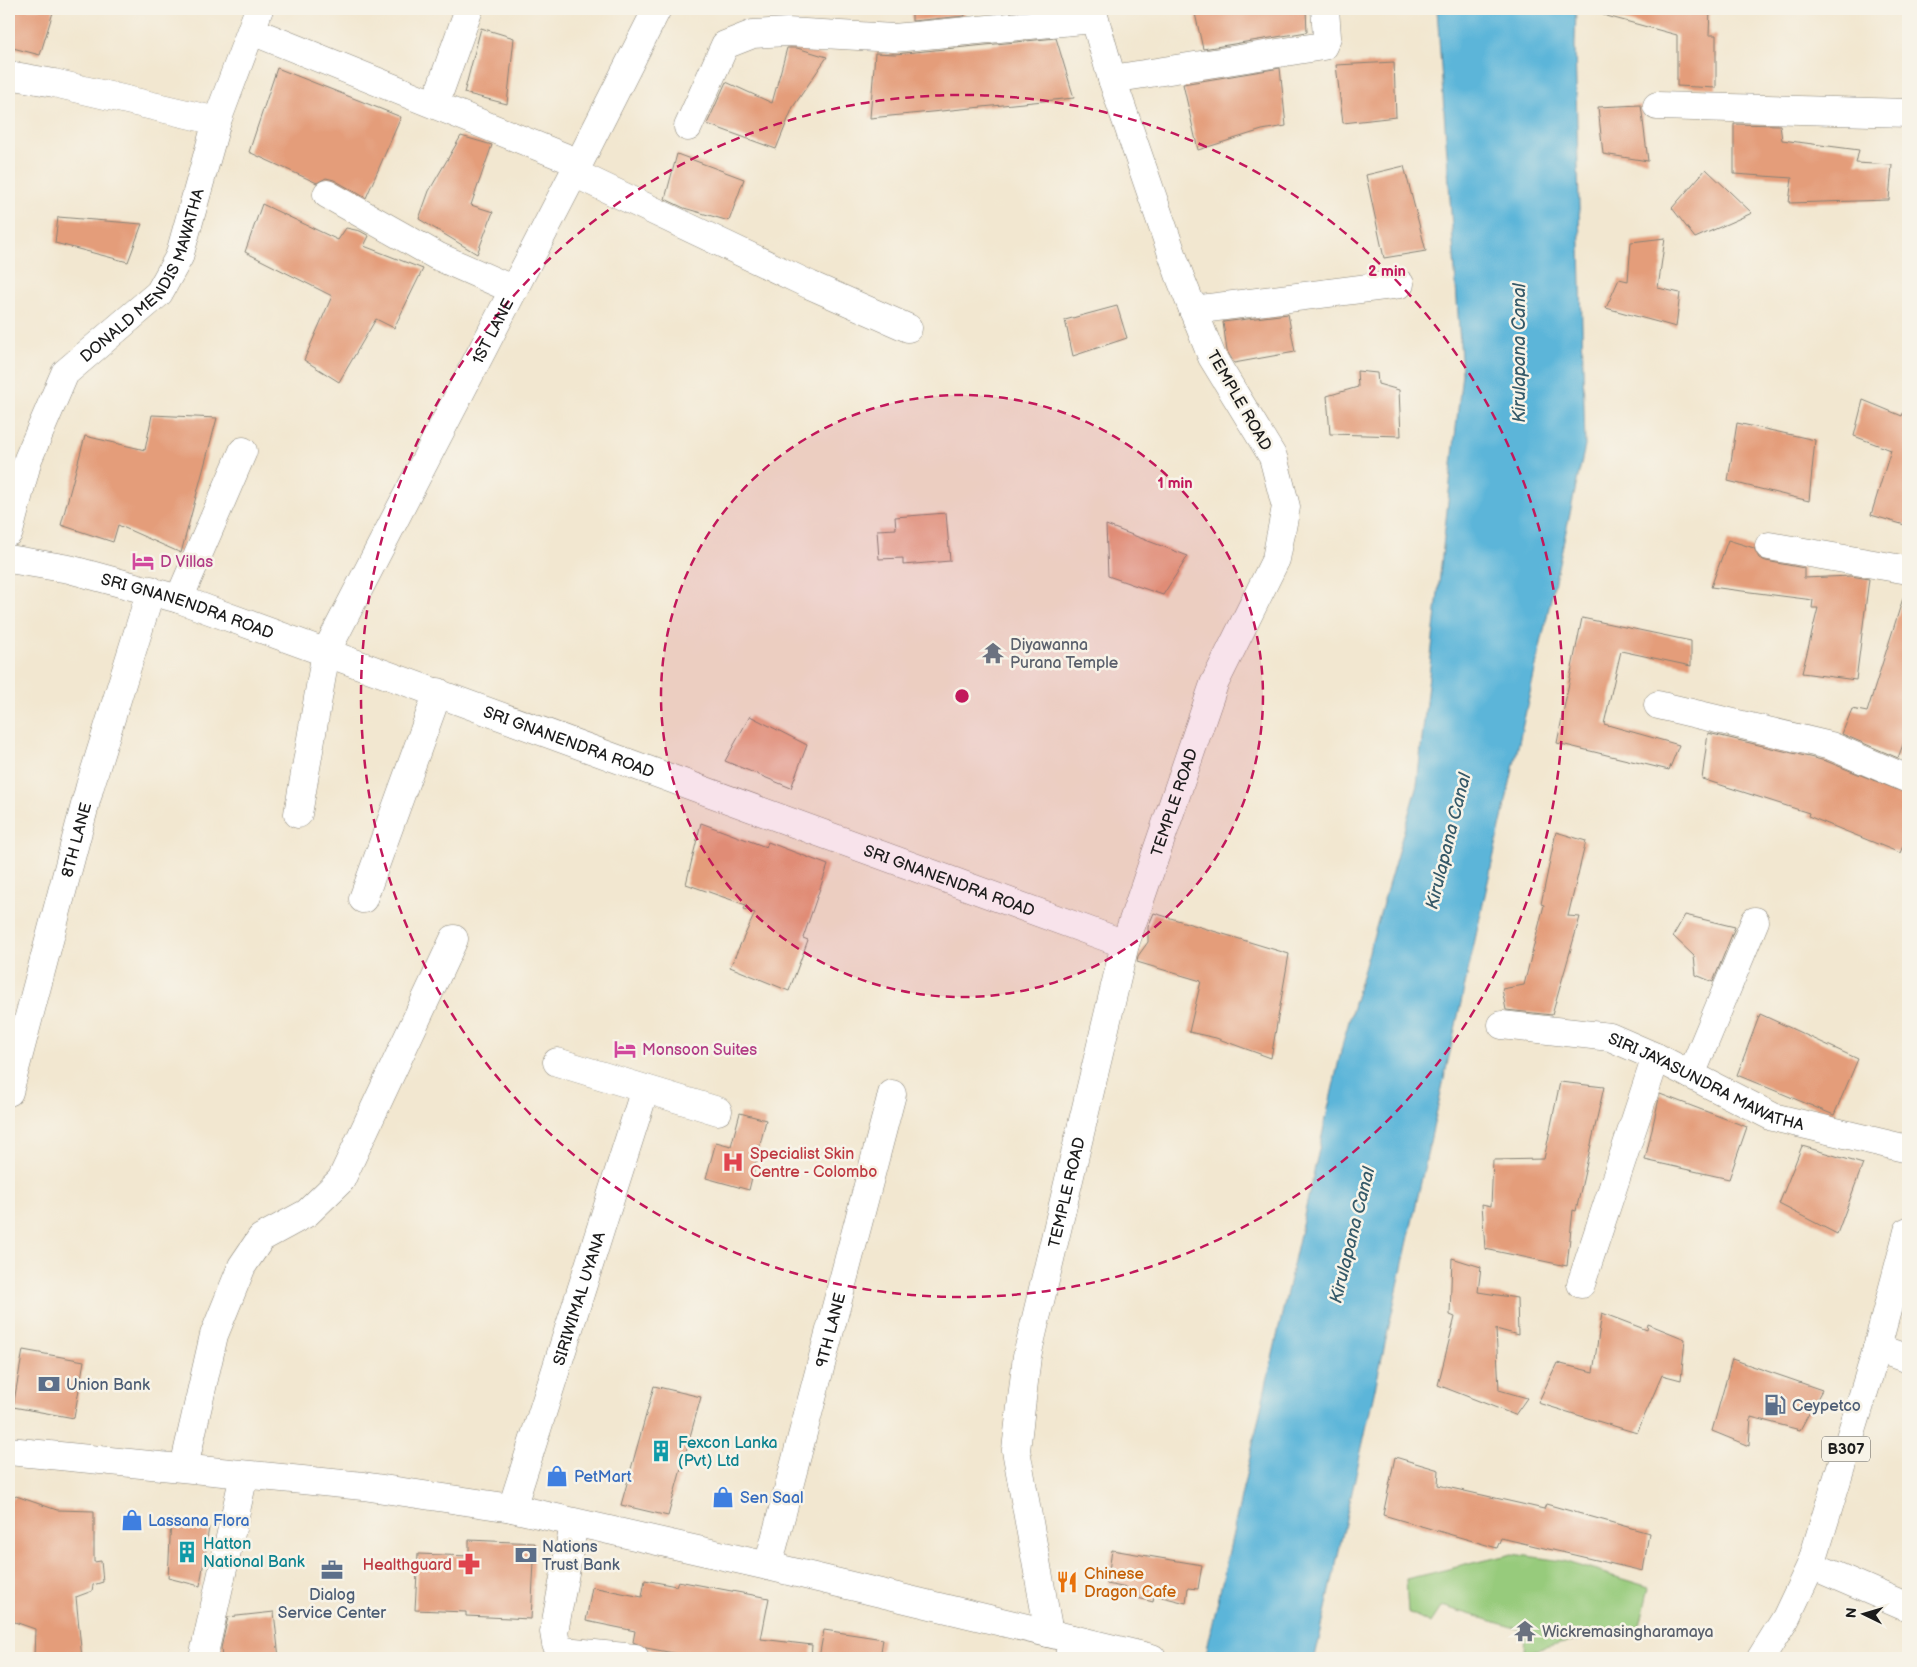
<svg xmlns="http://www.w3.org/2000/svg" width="1917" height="1667" font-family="'Balsamiq Sans',sans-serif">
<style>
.green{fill:#97cb7b;stroke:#5a744c}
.water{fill:#5bb5d9;stroke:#3c687a}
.building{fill:#e49d7a}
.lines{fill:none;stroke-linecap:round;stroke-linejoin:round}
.minor-casing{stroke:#878276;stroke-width:29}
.major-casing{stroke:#878276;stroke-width:29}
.minor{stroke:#fff;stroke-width:28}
.major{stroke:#fff;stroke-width:28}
.ring{fill:none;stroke:#c2185b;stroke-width:2.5;stroke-dasharray:9 6}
.labels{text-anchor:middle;stroke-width:5;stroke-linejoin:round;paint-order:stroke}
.shield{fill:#f7f3e8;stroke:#5e5c59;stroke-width:1}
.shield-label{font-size:15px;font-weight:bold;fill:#1c1c1c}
.street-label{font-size:16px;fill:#1c1c1c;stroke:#f7f3e8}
.hotel-label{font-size:16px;fill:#b23c85;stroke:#f7f3e8;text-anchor:start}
.worship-label{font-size:16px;fill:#5b616d;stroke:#f7f3e8;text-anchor:start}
.health-label{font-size:16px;fill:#be3a42;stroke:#f7f3e8;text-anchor:start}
.service-label{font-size:16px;fill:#4e5e75;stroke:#f7f3e8;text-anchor:start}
.culture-label{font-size:16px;fill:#0d838f;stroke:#f7f3e8;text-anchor:start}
.shop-label{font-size:16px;fill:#366cbe;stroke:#f7f3e8;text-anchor:start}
.food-label{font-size:16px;fill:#c56008;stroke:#f7f3e8;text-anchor:start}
.water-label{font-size:18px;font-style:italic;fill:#355968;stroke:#f7f3e8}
.centre{fill:#c2185b;stroke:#f7f3e8;stroke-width:2.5}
.ring-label{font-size:15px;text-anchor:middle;font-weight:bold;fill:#c2185b;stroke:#f7f3e8;stroke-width:5;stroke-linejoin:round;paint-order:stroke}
</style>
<rect width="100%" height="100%" fill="#f7f3e8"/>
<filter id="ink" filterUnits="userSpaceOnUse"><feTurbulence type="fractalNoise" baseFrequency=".02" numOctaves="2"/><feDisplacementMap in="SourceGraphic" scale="10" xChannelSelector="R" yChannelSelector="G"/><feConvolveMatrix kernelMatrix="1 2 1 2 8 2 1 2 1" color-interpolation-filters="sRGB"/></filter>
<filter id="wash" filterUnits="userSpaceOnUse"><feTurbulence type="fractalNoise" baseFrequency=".0096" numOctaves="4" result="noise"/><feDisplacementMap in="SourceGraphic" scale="20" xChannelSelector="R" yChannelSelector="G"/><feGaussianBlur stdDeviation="1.12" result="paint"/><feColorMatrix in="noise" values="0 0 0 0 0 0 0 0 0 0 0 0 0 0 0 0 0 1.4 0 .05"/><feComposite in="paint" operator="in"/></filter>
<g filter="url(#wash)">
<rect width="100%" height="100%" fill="#f2e7d0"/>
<path class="green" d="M1512,1554L1563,1561L1649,1587L1639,1630L1599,1634L1524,1653L1525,1631L1442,1606L1431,1623L1408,1612L1406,1579Z"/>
<path class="water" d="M1437,9H1576L1575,45L1585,446L1315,1658H1205L1343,1042L1417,785L1462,373Z"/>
<g id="blocks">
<path class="building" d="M9,9H54L40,55L9,47Z
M912,9H964L965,16L912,21Z
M1194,9H1306L1307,32L1203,49Z
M1604,9H1710L1709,35H1716V88L1677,86V35L1603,15Z
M481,28L514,38L507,104L464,93Z
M1056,38L1074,98L870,118L875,53L895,54Z
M787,48H797L827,57L793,107L776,149L707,124L726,82L772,103Z
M1394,62L1396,117L1343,123L1336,65Z
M277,68L401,117L366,198L334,180L326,178L317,183L249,152Z
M1280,68L1286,126L1262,130L1198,150L1183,84Z
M1641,105L1648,161L1603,154L1598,107Z
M1734,124L1780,125L1782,140L1859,150L1856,163L1892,165L1889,200L1789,203L1792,178L1734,174Z
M461,136L492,145L471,205L493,212L477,254L419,219L429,191Z
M677,154L744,179L729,221L684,208L665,199Z
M1404,166L1426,251L1384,258L1366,175Z
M1706,169L1752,213L1695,238L1672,208Z
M262,204L338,240L346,228L360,231L369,236L364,246L423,269L394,328L376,319L339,382L304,360L332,296L245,252Z
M58,217L142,224L128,262L55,243Z
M1665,238L1658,288L1680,293L1676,327L1606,308L1619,279L1628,281L1631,242Z
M1117,306L1127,338L1073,356L1065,320Z
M1288,314L1295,352L1234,363L1227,351L1223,322Z
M1357,371L1377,373L1378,384L1399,390L1401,436L1330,434L1327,396L1358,387Z
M1863,400L1902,416L1904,411L1908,412V526L1871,515L1891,450L1854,436Z
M152,415L217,418L181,553L118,525L113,542L61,525L85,436L145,450Z
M1737,423L1815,440L1809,501L1728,481Z
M946,513L950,561L903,565V558L879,559L877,530L896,529L895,517Z
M1106,525L1188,556L1163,595L1108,576Z
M1728,540L1754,548L1759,558L1766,561L1804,568V578L1851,576L1869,579L1856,680L1802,673L1818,608H1812L1813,600L1711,587Z
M1904,595L1908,596V731L1898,758L1842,734L1852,709L1867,712Z
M1582,618L1691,641V666L1621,651L1604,724L1679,745L1669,770L1557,743Z
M750,716L807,745L791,788L725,761Z
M1708,733L1826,761L1908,794V834L1900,853L1808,816L1809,813L1702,779Z
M701,823L766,847L768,842L828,865L803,938L808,940L789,991L730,967L755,913L744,909L746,905L686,884Z
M1556,832L1586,841L1568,916L1580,917L1552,1015L1506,1010L1502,989L1524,985L1544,905L1541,904Z
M1154,913L1289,954L1271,1058L1216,1038L1189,1032L1201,981L1137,962L1138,956L1148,942V927Z
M1685,915L1735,927L1713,982L1696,975L1694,956L1673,936Z
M1760,1014L1858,1059L1834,1115L1737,1075Z
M1560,1082L1604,1087L1576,1211L1573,1210L1567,1266L1485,1249L1482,1204L1491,1206L1493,1160L1544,1159Z
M1660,1094L1747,1127L1729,1179L1645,1160Z
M740,1113L766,1120L749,1190L706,1178L716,1142L731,1146Z
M1802,1146L1863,1164L1837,1234L1779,1204Z
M1452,1258L1481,1267L1478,1292L1517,1298L1518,1335L1496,1329L1499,1390L1527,1398L1515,1415L1438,1385L1455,1317L1450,1315Z
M1602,1313L1647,1330L1648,1324L1685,1339L1681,1380L1662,1375L1637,1433L1538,1403L1557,1363L1593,1372Z
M23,1350L84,1361L74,1418L13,1407Z
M1732,1359L1822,1390L1800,1430L1751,1417L1749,1446L1712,1431Z
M654,1386L701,1397L668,1516L621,1505Z
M1395,1457L1439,1470L1438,1485L1544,1509L1546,1504L1649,1533L1643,1571L1501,1538L1497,1548L1383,1515Z
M16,1496L57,1510L94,1511V1562L101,1561L103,1582L93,1585L92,1591L76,1597L82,1658H34L35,1629L9,1620V1502Z
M171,1519L209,1527L200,1586L168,1578Z
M469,1540L535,1543L531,1619L466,1616V1612L415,1610L418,1554L469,1556Z
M1112,1550L1202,1565L1198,1589L1188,1588L1186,1603L1154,1595L1153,1602L1126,1595L1127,1588L1107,1584Z
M645,1580L676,1586L678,1581L769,1598L761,1639L812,1645L811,1658H701L646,1648L633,1642L635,1631L586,1621L592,1587L642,1597Z
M274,1612L279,1658H222L221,1648L228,1617Z
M824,1630L883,1639L880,1658H819Z"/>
</g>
</g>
<g filter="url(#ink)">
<use href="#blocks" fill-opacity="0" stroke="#878276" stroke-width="1"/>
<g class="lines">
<g class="minor-casing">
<g id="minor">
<path d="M252,31L579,163"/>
<path d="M9,75L54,83L217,121"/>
<path d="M1112,79L1323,46L1327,37L1325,9"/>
<path d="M435,104L469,9"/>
<path d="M1657,106L1908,113"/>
<path d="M688,127L725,45L753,34L787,32L894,38L1094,19"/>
<path d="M574,173L810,285L908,328"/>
<path d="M327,194L437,256L514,290"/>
<path d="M1193,310L1400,284"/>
<path id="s1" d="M9,532L28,459L65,373L159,293L179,257L217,121L259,9"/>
<path d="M1769,546L1908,570"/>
<path id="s2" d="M9,559L69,569L179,599L1125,944"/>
<path d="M179,599L243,451"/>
<path d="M1658,705L1831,746L1908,779"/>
<path id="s3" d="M298,814L326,652L574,173L657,9"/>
<path d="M363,899L438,692"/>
<path id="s4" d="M1502,1025L1610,1037L1656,1057L1773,1117L1908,1149"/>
<path d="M557,1062L718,1111"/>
<path d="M1691,1075L1755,921"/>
<path id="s5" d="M9,1092L90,786L151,590"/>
<path d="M1581,1284L1656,1057"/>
<path d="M1877,1348L1908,1359"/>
<path d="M184,1467L214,1335L242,1266L261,1238L307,1213L341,1180L454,939"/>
<path id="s6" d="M512,1508L645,1089"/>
<path d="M574,1524L554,1632L556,1644L564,1651L635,1658"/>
<path d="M1811,1565L1908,1607"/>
<path id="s7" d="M768,1566L892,1094"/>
<path id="s8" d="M1049,1633L1016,1450L1027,1356L1125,944L1214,684L1276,559L1286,507L1273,457L1212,357L1180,277L1112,79L1092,9"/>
<path d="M203,1658L244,1475"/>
<path d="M1069,1658L1072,1639"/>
</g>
</g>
<g class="major-casing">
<path id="major" d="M9,1451L363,1486L512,1508L768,1566L1152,1658
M1761,1658L1786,1618L1811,1565L1874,1359L1908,1231"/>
</g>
<use href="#minor" class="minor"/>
<use href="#major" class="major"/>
</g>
</g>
<circle cx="962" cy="696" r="301" fill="#c2185b" fill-opacity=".12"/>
<g class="ring">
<circle cx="962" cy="696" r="301"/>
<circle cx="962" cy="696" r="601"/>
</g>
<defs>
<g id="hotel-bare" transform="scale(1.725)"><path d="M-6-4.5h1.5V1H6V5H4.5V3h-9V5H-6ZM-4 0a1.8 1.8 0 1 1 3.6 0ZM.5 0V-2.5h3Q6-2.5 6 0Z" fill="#d1479c" stroke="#f7f3e8" stroke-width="2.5" paint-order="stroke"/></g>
<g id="temple-bare" transform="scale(1.725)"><path d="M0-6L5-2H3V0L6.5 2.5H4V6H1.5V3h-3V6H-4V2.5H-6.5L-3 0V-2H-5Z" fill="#6b7280" stroke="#f7f3e8" stroke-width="2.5" paint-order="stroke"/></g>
<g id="hospital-bare" transform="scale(1.725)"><path d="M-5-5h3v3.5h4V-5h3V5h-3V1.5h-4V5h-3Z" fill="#e0444e" stroke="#f7f3e8" stroke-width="2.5" paint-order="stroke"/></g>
<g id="bank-bare" transform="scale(1.725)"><path d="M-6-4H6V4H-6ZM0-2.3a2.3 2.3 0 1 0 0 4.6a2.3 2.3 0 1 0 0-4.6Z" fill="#5c6f8a" stroke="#f7f3e8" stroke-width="2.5" paint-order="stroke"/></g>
<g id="fuel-bare" transform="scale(1.725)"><path d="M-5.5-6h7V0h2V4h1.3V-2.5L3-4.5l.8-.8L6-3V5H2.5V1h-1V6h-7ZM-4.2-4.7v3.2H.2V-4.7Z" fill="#5c6f8a" stroke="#f7f3e8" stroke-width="2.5" paint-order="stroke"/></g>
<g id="building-bare" transform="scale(1.725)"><path d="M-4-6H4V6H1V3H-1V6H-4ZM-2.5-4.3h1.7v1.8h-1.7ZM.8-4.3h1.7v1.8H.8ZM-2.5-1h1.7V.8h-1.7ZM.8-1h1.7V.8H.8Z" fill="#0f9aa8" stroke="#f7f3e8" stroke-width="2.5" paint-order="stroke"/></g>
<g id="shop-bare" transform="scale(1.725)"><path d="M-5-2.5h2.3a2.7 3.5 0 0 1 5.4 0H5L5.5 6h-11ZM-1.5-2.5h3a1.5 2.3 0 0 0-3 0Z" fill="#3f7fe0" stroke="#f7f3e8" stroke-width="2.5" paint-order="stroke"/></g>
<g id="pharmacy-bare" transform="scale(1.725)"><path d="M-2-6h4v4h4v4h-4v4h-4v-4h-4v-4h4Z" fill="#e0444e" stroke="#f7f3e8" stroke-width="2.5" paint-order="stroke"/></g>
<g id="office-bare" transform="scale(1.725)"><path d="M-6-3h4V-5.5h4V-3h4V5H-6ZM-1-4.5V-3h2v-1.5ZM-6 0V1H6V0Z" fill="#5c6f8a" stroke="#f7f3e8" stroke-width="2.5" paint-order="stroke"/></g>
<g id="restaurant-bare" transform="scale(1.725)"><path d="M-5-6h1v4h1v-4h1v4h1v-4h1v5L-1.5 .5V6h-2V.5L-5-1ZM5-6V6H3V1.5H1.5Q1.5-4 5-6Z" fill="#e8710a" stroke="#f7f3e8" stroke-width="2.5" paint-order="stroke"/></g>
</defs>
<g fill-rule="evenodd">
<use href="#hotel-bare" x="143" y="561"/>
<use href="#temple-bare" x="993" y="653"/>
<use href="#hotel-bare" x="625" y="1049"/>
<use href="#hospital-bare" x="733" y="1162"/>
<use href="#bank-bare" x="49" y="1384"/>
<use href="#fuel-bare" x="1775" y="1405"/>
<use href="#building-bare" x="661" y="1451"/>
<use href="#shop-bare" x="557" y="1476"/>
<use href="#shop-bare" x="723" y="1497"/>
<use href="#shop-bare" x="132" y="1520"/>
<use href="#building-bare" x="187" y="1552"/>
<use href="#bank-bare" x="526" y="1555"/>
<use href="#pharmacy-bare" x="469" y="1564"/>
<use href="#office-bare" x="332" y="1570"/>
<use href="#restaurant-bare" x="1067" y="1582"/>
<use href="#temple-bare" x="1525" y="1631"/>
</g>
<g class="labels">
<rect class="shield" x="1822" y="1436.5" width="48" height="25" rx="4"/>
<g class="shield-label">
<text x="1846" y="1454">B307</text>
</g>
<g class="street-label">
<text dy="6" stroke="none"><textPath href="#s1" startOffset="298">DONALD MENDIS MAWATHA</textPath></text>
<text dy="6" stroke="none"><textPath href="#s3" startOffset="526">1ST LANE</textPath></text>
<text transform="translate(1240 400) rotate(60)" y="6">TEMPLE ROAD</text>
<text dy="6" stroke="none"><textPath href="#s2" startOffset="185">SRI GNANENDRA ROAD</textPath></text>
<text dy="6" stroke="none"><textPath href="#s2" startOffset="590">SRI GNANENDRA ROAD</textPath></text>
<text dy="6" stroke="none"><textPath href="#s8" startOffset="854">TEMPLE ROAD</textPath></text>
<text dy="6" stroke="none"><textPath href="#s5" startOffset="261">8TH LANE</textPath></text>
<text dy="6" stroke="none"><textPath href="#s2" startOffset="995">SRI GNANENDRA ROAD</textPath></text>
<text dy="6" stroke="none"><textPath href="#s4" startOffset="215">SIRI JAYASUNDRA MAWATHA</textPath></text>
<text dy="6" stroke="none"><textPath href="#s8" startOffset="449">TEMPLE ROAD</textPath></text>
<text dy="6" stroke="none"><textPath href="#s6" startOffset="220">SIRIWIMAL UYANA</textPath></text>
<text dy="6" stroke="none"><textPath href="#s7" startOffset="244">9TH LANE</textPath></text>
</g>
<g class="hotel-label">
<text x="160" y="567">D Villas</text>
<text x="642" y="1055">Monsoon Suites</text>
</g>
<g class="worship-label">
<text x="1010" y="650">Diyawanna<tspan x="1010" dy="18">Purana Temple</tspan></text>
<text x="1542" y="1637">Wickremasingharamaya</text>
</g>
<g class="health-label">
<text x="750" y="1159">Specialist Skin<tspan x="750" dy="18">Centre - Colombo</tspan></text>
<text x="452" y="1570" text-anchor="end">Healthguard</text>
</g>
<g class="service-label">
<text x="66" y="1390">Union Bank</text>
<text x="1792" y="1411">Ceypetco</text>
<text x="542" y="1552">Nations<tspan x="542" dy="18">Trust Bank</tspan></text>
<text x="332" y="1600" text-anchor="middle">Dialog<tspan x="332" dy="18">Service Center</tspan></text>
</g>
<g class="culture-label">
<text x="678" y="1448">Fexcon Lanka<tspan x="678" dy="18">(Pvt) Ltd</tspan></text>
<text x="203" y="1549">Hatton<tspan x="203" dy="18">National Bank</tspan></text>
</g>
<g class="shop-label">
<text x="574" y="1482">PetMart</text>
<text x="740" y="1503">Sen Saal</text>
<text x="148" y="1526">Lassana Flora</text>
</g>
<g class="food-label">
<text x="1084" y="1579">Chinese<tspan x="1084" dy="18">Dragon Cafe</tspan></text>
</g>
<g class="water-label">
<text transform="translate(1519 353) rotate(-90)" y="6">Kirulapana Canal</text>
<text transform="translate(1448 841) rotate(-76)" y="6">Kirulapana Canal</text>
<text transform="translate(1352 1235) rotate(-76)" y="6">Kirulapana Canal</text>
</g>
</g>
<circle cx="962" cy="696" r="8" class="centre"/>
<g class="ring-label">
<text x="1387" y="276">2 min</text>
<text x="1175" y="488">1 min</text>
</g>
<rect width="1917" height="1667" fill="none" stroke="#f7f3e8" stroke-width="30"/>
<g transform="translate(1864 1614) rotate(275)" stroke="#f7f3e8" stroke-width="4" paint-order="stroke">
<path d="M0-4L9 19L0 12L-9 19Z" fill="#1c1c1c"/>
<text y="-8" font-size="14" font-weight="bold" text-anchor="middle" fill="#1c1c1c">N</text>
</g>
</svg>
